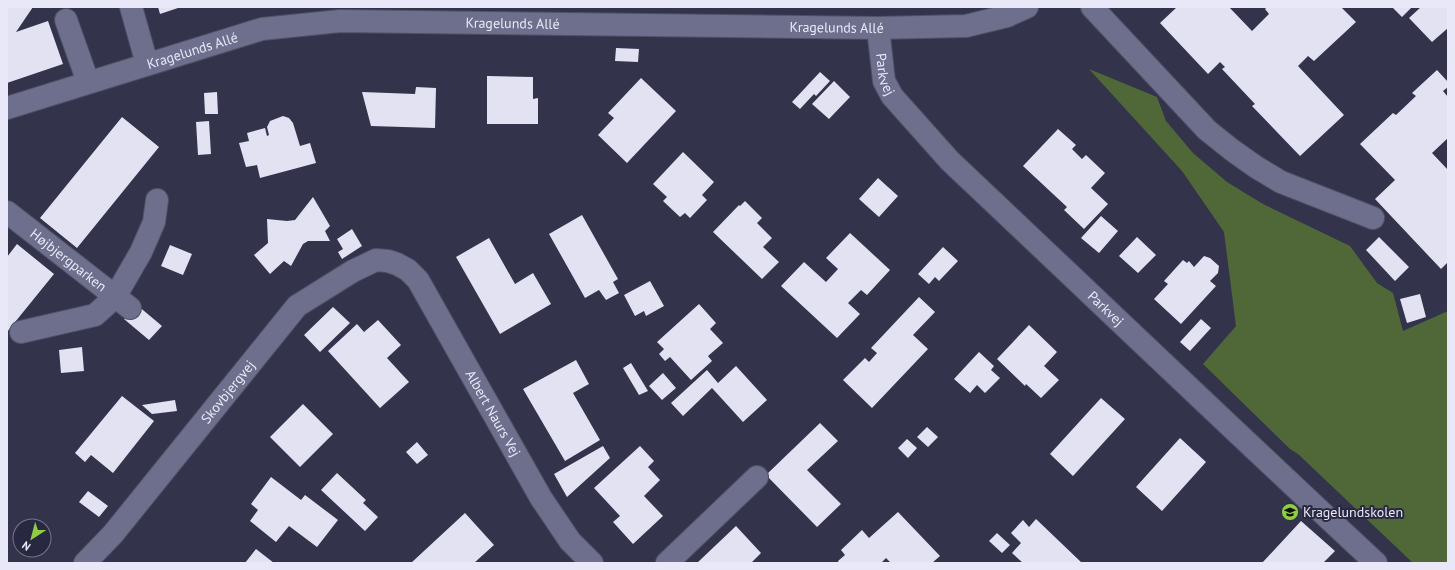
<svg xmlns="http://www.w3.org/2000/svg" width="1455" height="570" font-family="'PT Sans',sans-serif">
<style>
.green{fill:#506838}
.building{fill:#e2e2f2}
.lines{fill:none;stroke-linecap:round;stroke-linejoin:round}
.minor-casing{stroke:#505066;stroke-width:24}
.minor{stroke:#6e6f8c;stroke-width:22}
.labels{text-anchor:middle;stroke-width:4;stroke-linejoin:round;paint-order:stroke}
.street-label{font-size:14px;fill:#e8e8f9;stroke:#292841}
.poi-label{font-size:14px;fill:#e8e8f9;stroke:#292841;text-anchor:start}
</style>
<rect width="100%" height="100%" fill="#33334c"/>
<path class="green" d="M1089,69L1157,97L1166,121L1193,153L1227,182L1263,204L1350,246L1377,283L1393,293L1403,331L1448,311V563H1413L1298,454L1290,449L1203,364L1236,326L1224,232L1182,171Z"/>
<path class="building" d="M7,7H33L16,32L48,21L63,64L7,83Z
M158,7H181L160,14Z
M1177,7H1229L1252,31L1269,14L1265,9L1267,7H1341L1356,22L1314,61L1308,56L1298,66L1344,115L1300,156L1252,106L1255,104L1222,69L1225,67L1220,62L1208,74L1160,23Z
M1392,7H1412L1402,17Z
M1421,7H1448V28L1432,42L1409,18Z
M616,48L639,49L638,62L615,61Z
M1437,70L1448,82V87L1443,91L1448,97V138L1432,153L1448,170V262L1441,269L1375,199L1395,180L1360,144L1393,113L1396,115L1416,96L1412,93Z
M820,72L830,81L816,96L814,94L800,109L792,102Z
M487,76L533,77V99L538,98V124H487Z
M641,78L676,111L627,163L598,135L614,118L608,113Z
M834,81L850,97L829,119L812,104Z
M416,87L436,88L435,128L371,126L362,92L415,94Z
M217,92L218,114H205L204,93Z
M283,116L289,118L293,123L300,146L310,143L316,163L260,178L257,165L246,167L239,143L249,141L247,133L265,128L267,136L269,135L267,127L270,121Z
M122,117L159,147L77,248L40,218Z
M209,121L211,154L198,155L196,122Z
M1058,129L1076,145L1072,149L1082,159L1086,155L1105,173L1091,188L1108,204L1084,229L1064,210L1067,207L1023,166Z
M683,152L714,182L702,195L707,200L690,218L685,213L680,217L663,201L667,197L653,184Z
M878,178L898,196L879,217L859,199Z
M313,197L330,226L325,231L330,241H308L303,244L291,266L284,261L270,274L254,255L268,243L267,219L287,221L295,220Z
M745,201L762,218L757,223L772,238L763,247L779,262L762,279L713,232L739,205L740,206Z
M582,215L618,279L613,282L619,293L606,300L599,290L585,298L549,234Z
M1101,216L1118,231L1099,253L1081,238Z
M352,229L362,246L342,259L338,252L343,249L337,239Z
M850,233L890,270L867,295L861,290L848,303L860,314L837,338L781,286L804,262L826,282L838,269L826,258Z
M1137,237L1156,255L1138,273L1119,256Z
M1379,237L1409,267L1395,281L1366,250Z
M489,238L515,284L533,273L551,304L500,334L456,257Z
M17,244L54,274L7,332V257Z
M170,245L192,254L183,275L161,266Z
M943,247L958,261L939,281L935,277L929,284L918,274Z
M1204,256L1210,258L1219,266L1218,273L1210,281L1216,286L1181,324L1154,299L1168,284L1164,281L1183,260L1187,263L1189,261L1194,267Z
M650,281L664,306L646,316L644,311L635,316L624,295Z
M1420,294L1426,317L1407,323L1400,299Z
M919,297L935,312L913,335L928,349L872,408L843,380L865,358L869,362L877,353L871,348Z
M699,304L716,323L710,329L723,343L708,356L712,361L691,380L670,357L665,361L659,354L664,349L657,342Z
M137,305L162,326L149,340L124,319Z
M333,307L350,323L320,352L304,335Z
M1201,319L1211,328L1190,351L1180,342Z
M378,320L401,345L387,358L409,382L380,408L328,351L357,324L364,332Z
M1029,325L1057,352L1044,366L1059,380L1041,398L1026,384L1025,386L997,359Z
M82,347L84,371L61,373L59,350Z
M979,352L994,366L991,370L1000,378L985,393L977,385L970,393L954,379Z
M576,360L589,384L573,393L600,440L565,461L523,389Z
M631,363L648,391L639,395L623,368Z
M736,366L767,400L743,422L712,388L683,416L671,403L707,370L718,383Z
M663,373L676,388L662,400L649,386Z
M122,396L154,421L113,473L91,455L85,462L75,453Z
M1101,398L1125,419L1073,476L1050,454Z
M175,400L177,411L152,414L142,405Z
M303,404L333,434L300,467L270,437Z
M820,423L838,441L807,470L841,504L817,527L766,475Z
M927,427L938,437L928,447L917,437Z
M1180,438L1206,462L1162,511L1136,487Z
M907,439L917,448L908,458L898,448Z
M417,442L428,455L417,464L406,452Z
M603,446L610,458L567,497L554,474Z
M640,446L654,461L648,467L660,480L644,496L663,516L633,544L613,522L620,516L594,488Z
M337,473L366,500L363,503L378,517L365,531L321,490Z
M271,477L301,500L305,495L338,520L317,547L289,526L276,542L250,521L258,510L251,504Z
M88,491L108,506L99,517L79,502Z
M898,512L940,556L932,563H891L886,558L881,563H839L838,561L845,555L841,550L862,530L869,538Z
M465,513L494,545L474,563H411Z
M1036,519L1082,563H1023L1012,553L1021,543L1011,533L1023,520L1029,527Z
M1301,521L1335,551L1323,563H1262Z
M736,526L761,553L751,563H697Z
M997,533L1010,545L1002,553L989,541Z
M256,549L274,563H245Z"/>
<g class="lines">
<g class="minor-casing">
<g id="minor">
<path d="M131,7L147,64"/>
<path d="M1092,7L1207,130L1232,150L1256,167L1281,182L1373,218"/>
<path d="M66,20L88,82"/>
<path id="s1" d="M878,28L884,81L892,96L950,161C1092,295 1233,430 1376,563"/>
<path id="s2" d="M7,108L262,29L340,21L878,28L966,26L1007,16L1027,7"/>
<path id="s3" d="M7,212L130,308"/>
<path d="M21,332L95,315L115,297L141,252L154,222L157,200"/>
<path id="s4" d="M85,563L113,534L297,306L353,271L376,260L388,261L397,264L408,270L418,280L541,498L570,541L592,563"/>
<path d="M667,563L757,477"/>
</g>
</g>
<use href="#minor" class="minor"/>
</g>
<defs>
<g id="school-disc" transform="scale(0.9)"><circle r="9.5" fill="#8fcd42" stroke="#292841"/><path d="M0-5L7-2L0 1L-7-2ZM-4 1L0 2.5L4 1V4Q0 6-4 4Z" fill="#111"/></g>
</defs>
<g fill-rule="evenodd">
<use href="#school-disc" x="1290" y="512"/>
</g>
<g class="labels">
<g class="street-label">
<text dy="5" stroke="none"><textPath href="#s2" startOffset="518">Kragelunds Allé</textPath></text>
<text dy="5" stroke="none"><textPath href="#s2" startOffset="842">Kragelunds Allé</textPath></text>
<text dy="5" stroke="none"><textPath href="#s2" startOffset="194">Kragelunds Allé</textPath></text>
<text dy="5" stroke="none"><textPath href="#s1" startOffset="47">Parkvej</textPath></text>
<text dy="5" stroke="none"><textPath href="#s3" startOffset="78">Højbjergparken</textPath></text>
<text dy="5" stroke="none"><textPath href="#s1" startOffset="372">Parkvej</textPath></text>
<text dy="5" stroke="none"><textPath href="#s4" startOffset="223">Skovbjergvej</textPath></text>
<text dy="5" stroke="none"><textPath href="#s4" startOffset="626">Albert Naurs Vej</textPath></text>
</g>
<g class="poi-label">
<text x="1303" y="517">Kragelundskolen</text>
</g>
</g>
<rect width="1455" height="570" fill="none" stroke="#e8e8f9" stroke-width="16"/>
<g transform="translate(32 538) rotate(216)"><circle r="19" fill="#292841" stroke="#75758b"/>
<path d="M0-3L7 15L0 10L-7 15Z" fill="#8fcd42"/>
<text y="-6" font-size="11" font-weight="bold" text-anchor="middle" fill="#e8e8f9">N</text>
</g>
</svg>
